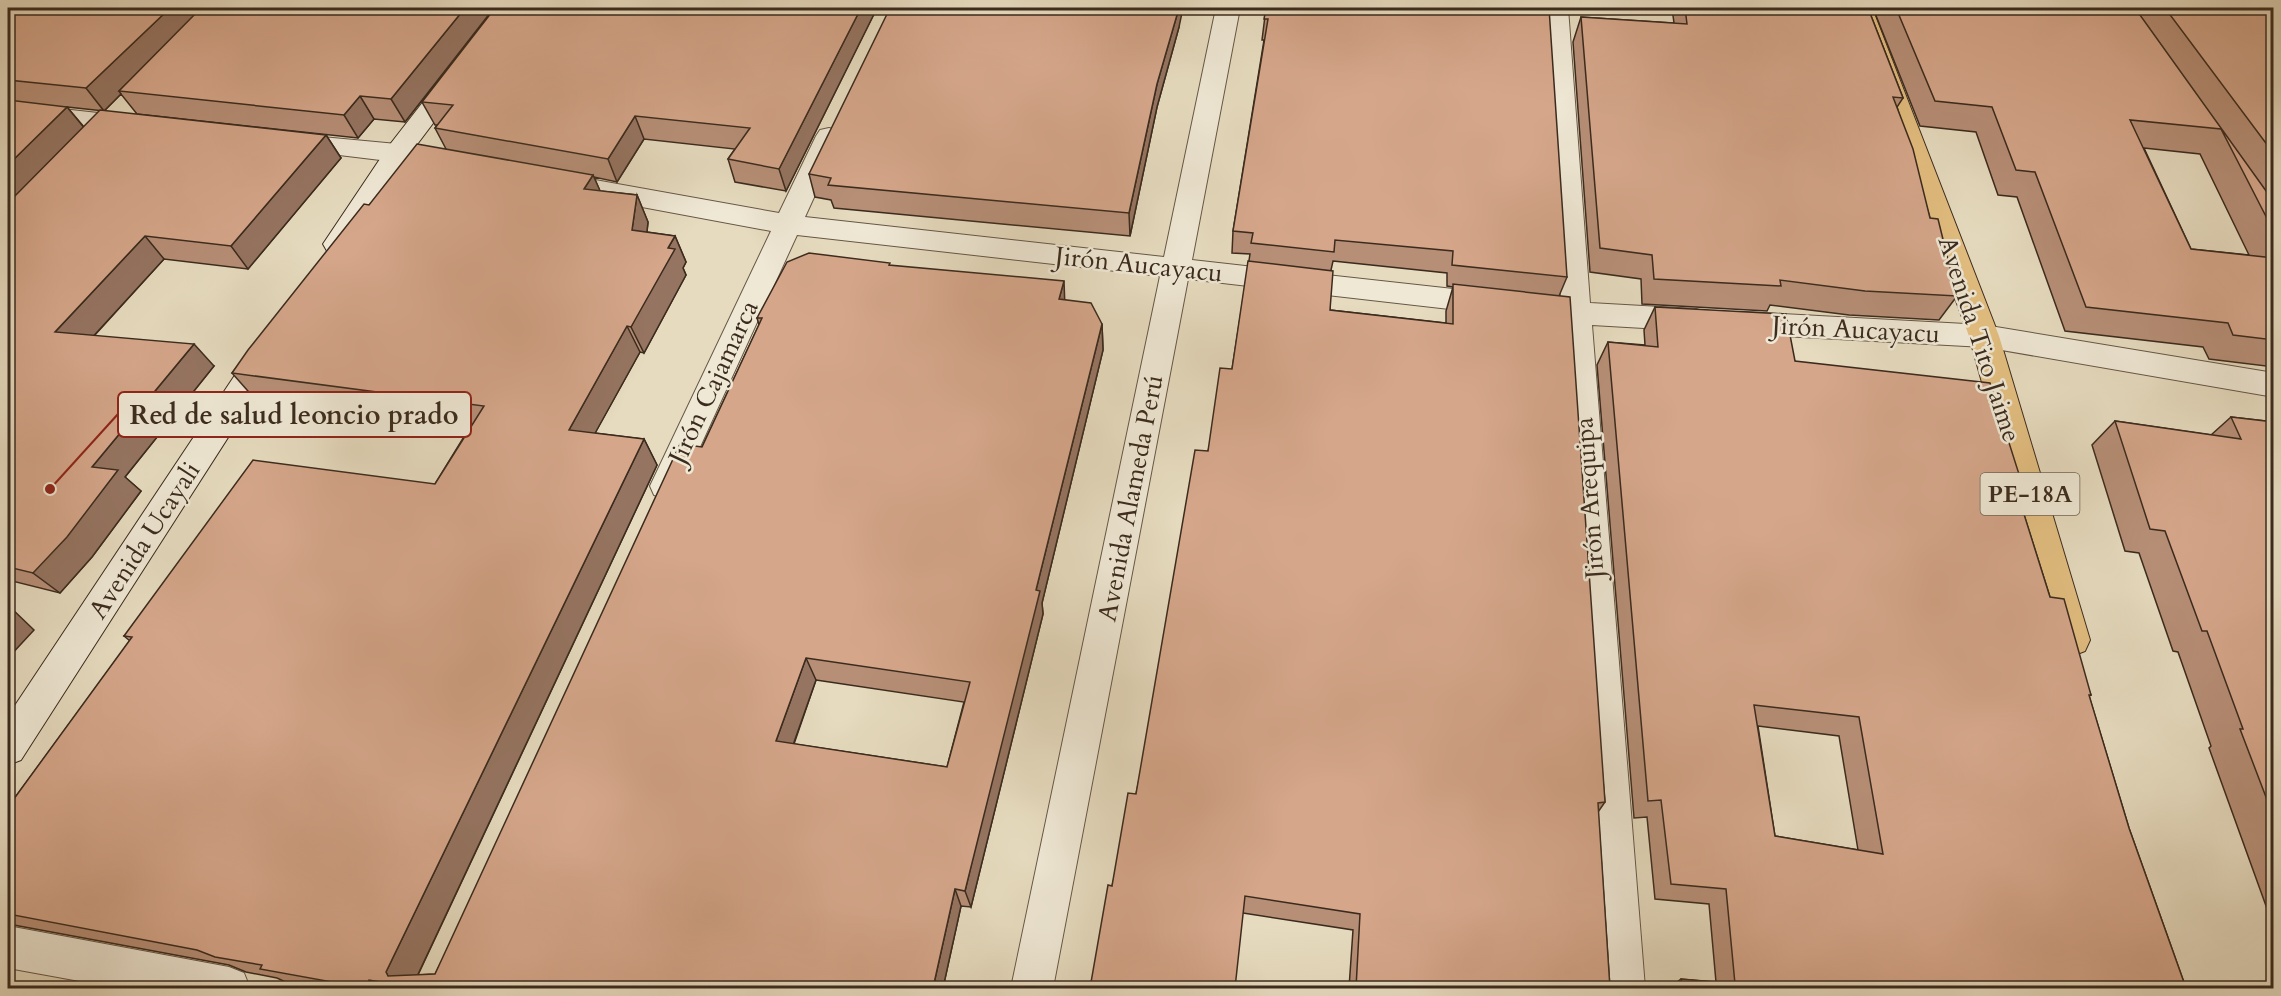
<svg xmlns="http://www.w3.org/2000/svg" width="2281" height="996" font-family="Cardo,serif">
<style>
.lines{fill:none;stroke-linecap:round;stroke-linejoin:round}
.street-casing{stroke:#665746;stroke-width:2}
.secondary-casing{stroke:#3b2b1e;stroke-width:2}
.highway-casing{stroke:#3b2b1e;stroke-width:2}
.street{fill:#efe8d5;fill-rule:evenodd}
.secondary{fill:#efe8d5;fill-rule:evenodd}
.highway{fill:#e3be80;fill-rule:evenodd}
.wall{fill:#b78f77;stroke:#3b2b1e;stroke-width:1.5;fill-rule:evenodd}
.shaded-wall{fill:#957461;stroke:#3b2b1e;stroke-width:1.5}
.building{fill:#d5a68a;stroke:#3b2b1e;stroke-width:1.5;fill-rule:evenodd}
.labels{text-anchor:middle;stroke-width:5;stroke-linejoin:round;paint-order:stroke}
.shield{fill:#efe8d5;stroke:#716455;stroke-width:1.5}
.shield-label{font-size:24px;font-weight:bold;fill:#3b2b1e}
.street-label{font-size:26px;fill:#3b2b1e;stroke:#efe8d5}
.leader{fill:none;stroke:#8f2418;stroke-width:2}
.callout-dot{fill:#8f2418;stroke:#efe8d5;stroke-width:2}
.callout{fill:#efe8d5;stroke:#8f2418;stroke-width:2}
.callout-label{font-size:27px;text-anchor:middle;font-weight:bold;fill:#3b2b1e}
</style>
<rect width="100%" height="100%" fill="#e6dbbf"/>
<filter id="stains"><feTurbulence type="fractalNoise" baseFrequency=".00333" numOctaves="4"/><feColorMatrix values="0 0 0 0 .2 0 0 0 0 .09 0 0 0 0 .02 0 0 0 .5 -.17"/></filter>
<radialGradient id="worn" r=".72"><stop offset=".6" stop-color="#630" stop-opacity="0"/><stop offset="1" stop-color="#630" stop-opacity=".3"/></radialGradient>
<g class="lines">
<g class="street-casing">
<path id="street" d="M1216,8H1240L1192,260L1561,301L1545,8H1568L1590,303L1696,309L1706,312L1711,320L1706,328L1696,331L1592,325L1645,988H1603L1562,322L1188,279L1053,988H1011L1160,276L797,235L678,495L666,499L654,495L650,486L771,231L556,191L546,188L543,182L546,176L556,173L779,213L816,136L820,130L829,128L838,130L842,136L805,217L1164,257Z
M8,103L134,117L143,119L147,125L143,131L134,133L8,119Z
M290,134L397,144L438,153L442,159L438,165L429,168L397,162L281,148L277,142L281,136Z
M1744,312L1984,325L2274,373V397L1984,347L1744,334L1734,331L1729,323L1734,315Z
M8,926L229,967L244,973L250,988H118L8,968Z"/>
</g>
<g class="secondary-casing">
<path id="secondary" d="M496,8H520L406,159L347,251L337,254L327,251L323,244L388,147Z
M268,339L279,342L283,350L279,358L21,760L8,765V716L257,342Z"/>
</g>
<g class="highway-casing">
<path id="highway" d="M1848,8H1872L1999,336L2090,640L2085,651L2072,656L2059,651L2054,640L1969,336Z"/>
</g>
<use href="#street" class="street"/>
<use href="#secondary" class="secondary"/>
<use href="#highway" class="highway"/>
</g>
<path class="wall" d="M8,8H494L405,122L374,119L358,138L137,114L121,94L104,111L67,107L84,127L326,135L341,158L248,269L164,259L94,336L214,366L125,477L141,491L92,557L60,593L8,580Z
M495,8H877L786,191L735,182L728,159L735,149L644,139L617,182L594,177L600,191L637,195L648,222L647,232L675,236L686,262L683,268L686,275L644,353L640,352L595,433L644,439L657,465L418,975L435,974L702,447L759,325L757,318L890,266L1065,300L1102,324L1103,350L1042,603L1043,614L971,907L961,906L943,988H315L290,984L277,978L246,972L229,965L8,924V926V807L130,641L124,636L435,484L470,427L255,399L232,373L369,205L446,149L435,128L437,125H435L422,102ZM816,680L964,702L947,767L794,744Z
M1266,8L1567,277L1559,296L1605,802L1598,812L1610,988H1349L1353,930L1243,913L1112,886L1136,794L1208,451L1232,369L1250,254L1232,253L1233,231L1264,40H1262ZM1333,261L1447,273V286L1453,287L1446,311V323L1330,310L1331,270Z
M1672,8H1868L1903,98L1897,107L1930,218L1957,296L1939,320L1849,315L1770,305L1767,311L1642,304L1641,279L1590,272L1573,42L1581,17L1674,23Z
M1873,8H2274V367L2209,359L2203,347L2065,331L2017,197L1998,195L1976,132L1920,126ZM2144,148L2200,154L2249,255L2191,249Z
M1179,27L1157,107L1130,236L834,208L831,200L815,197L809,174Z
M1655,307L1795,361L2025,493L2019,499L2050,597L2091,695L2089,696L2129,828L2186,988H1669L1681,979L1716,982L1709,904L1655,899L1647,817L1634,818L1597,365L1608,342L1645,345L1644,330ZM1758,726L1839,736L1858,850L1775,836Z
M2231,417L2274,422V928L2209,748L2211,746L2178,652L2173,651L2139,553L2125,551L2092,445L2115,421L2211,435Z"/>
<path class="shaded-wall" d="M170,8H209L119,91L121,94L104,111L86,88Z
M465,8H494L405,122L391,99Z
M861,8H877L786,191L779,169Z
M1179,8H1183L1179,27L1157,107L1130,236L1129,213L1157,84Z
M360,96L374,119L358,138L344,115Z
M67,107L86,130L8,208V165Z
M635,116L644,139L617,182L608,159Z
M326,135L341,158L248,269L231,246Z
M593,175L605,202L584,189Z
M637,195L648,222L644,257L632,230Z
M145,236L164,259L77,354L55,332Z
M675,236L686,262L683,268L686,275L644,353L631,327L668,248Z
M1064,281L1065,308L1059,299Z
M1102,324L1103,350L1042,603L1043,614L971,907L965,891L1036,590Z
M627,326L640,352L583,455L569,430Z
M194,344L214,366L125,477L141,491L92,557L60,593L33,573L92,467Z
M644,439L657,465L412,987L388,976L386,972Z
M8,605L34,630L8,658Z
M806,658L816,680L787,762L776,741Z
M955,889L961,906L943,988H933Z
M369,980L384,988H365Z"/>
<path class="building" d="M8,8H170L86,88L8,80Z
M201,8H465L391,99L360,96L344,115L119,91Z
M495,8H861L779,169L728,159L750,128L635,116L608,159L435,128L453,105L422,102Z
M890,8H1179L1157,84L1129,213L828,185L831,178L809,174Z
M1266,8H1549L1567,277L1452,265L1453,251L1335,240L1334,252L1251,243L1253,233L1233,231L1268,19H1264Z
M1685,8H1868L1903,98L1893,97L1913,149L1930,218L1938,219L1957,296L1865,291L1780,280L1781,286L1654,279L1652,255L1600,248L1581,17L1687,24Z
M1896,8H2135L2274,202V232L2221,129L2130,120L2191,249L2274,258V340L2233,335L2228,323L2086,307L2035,172L2016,170L1992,107L1935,101Z
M2165,8H2274V154Z
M8,100L67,107L8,165Z
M100,110L326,135L231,246L145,236L55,332L194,344L92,467L118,470L67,537L33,573L8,567V203Z
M417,144L593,175L584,189L637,195L632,230L675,236L668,248L675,249L631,327L627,326L569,430L644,439L386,972L388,976L435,974L680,444L702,447L762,318H757L787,262L809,253L890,263L889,265L1064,281L1059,299L1091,303L1102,324L1036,590L1040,591L965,891L955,889L933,988H417L369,980L365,988L260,969L262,965L215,957L197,950L8,914V807L132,637L124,636L253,460L435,484L484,406L232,373L248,350L364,204L369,205ZM806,658L970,682L947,767L776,741Z
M1248,261L1333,271L1330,310L1453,324V284L1570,297L1605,802L1598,803L1610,988H1356L1360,914L1245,896L1235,988H1090L1108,885L1112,886L1128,793L1136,794L1195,450L1208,451L1220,368L1232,369Z
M1655,307L1786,314L1795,361L1990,383L2025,493L2017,492L2050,597L2064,599L2091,695H2089L2129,828L2186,988H1683L1681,979L1735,984L1726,889L1671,884L1661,800L1648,801L1608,342L1658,347ZM1754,705L1859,717L1883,854L1775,836Z
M2231,417L2274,422V818L2240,729H2243L2207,631H2202L2165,531L2150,529L2115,421L2241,439Z"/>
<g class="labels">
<rect class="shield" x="1980.5" y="473" width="99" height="42" rx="4.5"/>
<g class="shield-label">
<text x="2030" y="502">PE-18A</text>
</g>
<g class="street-label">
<text transform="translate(1139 264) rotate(6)" y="9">Jirón Aucayacu</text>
<text transform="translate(1856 329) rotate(3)" y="9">Jirón Aucayacu</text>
<text transform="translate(1980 339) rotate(72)" y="9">Avenida Tito Jaime</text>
<text transform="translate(713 382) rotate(-65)" y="9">Jirón Cajamarca</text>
<text transform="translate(1130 498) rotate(-79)" y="9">Avenida Alameda Perú</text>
<text transform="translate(1589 498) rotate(-94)" y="9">Jirón Arequipa</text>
<text transform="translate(144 540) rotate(-57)" y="9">Avenida Ucayali</text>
</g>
</g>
<path class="leader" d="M50 489L118 414"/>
<circle class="callout-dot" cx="50" cy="489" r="6"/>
<rect class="callout" x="118" y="392" width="353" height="45" rx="6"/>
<g class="callout-label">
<text x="294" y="424">Red de salud leoncio prado</text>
</g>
<rect width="2281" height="996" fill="none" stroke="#e6dbbf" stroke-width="30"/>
<rect x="9" y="9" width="2263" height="978" fill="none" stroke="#3b2b1e" stroke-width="3"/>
<rect x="15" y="15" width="2251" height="966" fill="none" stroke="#3b2b1e" stroke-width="1.5"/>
<rect width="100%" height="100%" filter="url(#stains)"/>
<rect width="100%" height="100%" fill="url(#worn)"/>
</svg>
